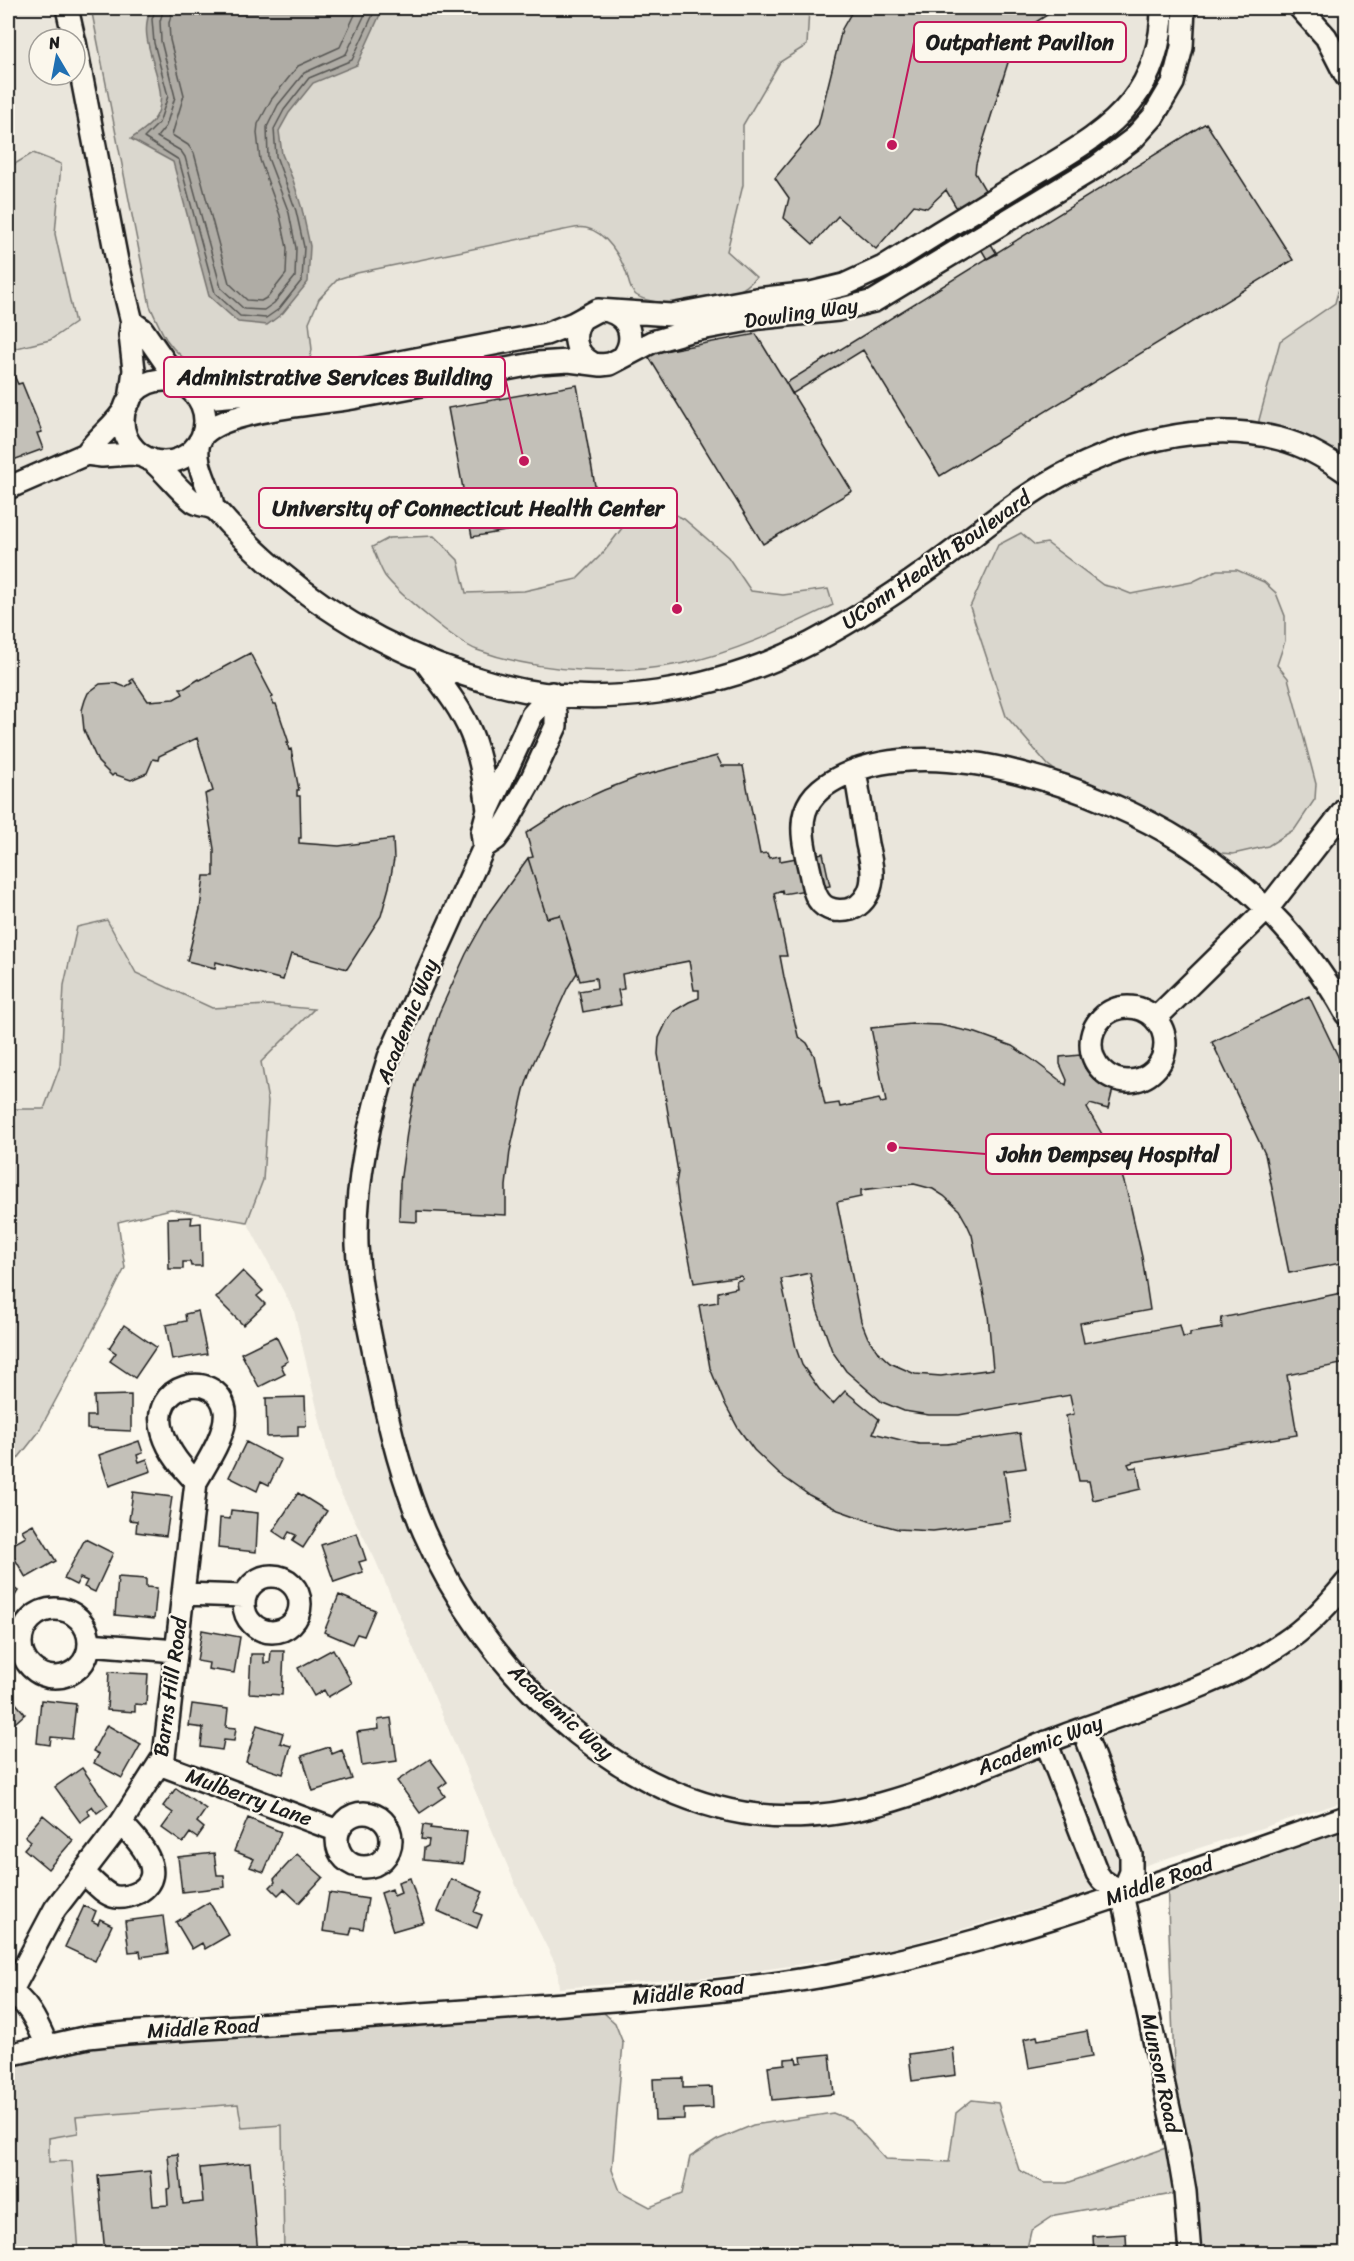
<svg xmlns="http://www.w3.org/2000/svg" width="1354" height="2261" font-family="Sriracha,sans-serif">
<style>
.built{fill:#eae6dc;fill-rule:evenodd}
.green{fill:#dad7ce;stroke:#7b7a75;stroke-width:1.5}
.water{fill:#afaca5;stroke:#74726e;stroke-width:1.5}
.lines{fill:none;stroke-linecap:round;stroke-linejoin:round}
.shore{stroke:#575653;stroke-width:1.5}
.building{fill:#c3c0b8;stroke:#1c1c1c;stroke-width:1.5;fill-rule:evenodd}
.minor-casing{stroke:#1c1c1c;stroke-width:26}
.minor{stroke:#fbf7ec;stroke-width:21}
.labels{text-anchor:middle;stroke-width:4.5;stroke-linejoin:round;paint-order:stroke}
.street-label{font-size:21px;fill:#1c1c1c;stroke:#fbf7ec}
.leader{fill:none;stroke:#c2185b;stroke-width:2}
.callout-dot{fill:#c2185b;stroke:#fbf7ec;stroke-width:2}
.callout{fill:#fbf7ec;stroke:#c2185b;stroke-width:2}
.callout-label{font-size:22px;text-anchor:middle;font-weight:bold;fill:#1c1c1c}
</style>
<rect width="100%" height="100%" fill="#fbf7ec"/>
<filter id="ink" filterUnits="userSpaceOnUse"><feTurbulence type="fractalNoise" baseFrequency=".0167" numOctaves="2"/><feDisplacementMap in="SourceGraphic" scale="12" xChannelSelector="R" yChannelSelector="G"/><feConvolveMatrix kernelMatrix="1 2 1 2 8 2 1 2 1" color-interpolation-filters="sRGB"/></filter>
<g filter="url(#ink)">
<path class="built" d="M8,8H1346V1801L1149,1864L1072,1898L895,1948L856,1956L722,1976L559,1988L557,1967L518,1890L374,1557L334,1480L294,1311L247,1222L8,1143ZM39,39H75V75H39Z
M239,2104L242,2128L282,2125L284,2253H79L72,2162H49V2137L78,2133L75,2117Z"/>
<path class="green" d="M91,8H809L807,45L780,62L743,125V185L727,251L756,277C751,283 746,288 738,291C717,301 656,309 636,295C630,291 629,282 627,275C621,257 606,232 586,228C579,226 571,229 564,230L357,273L338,279L319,299L309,322L312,350L308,366C289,371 270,378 250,379C218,380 184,366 166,339C160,329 155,317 150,306Z
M33,153L61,164L55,234L75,323L50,340L8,350V168Z
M1346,262V468L1260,434L1259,420L1280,341L1335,303Z
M664,509L684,519L728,557L751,591L783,595L828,589L833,605C785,628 737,652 685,663C618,676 541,673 477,650C456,642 399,594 385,576C380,568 376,556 372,547L389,538L434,536L458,560L466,593L524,591L577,579L603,553L629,519Z
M1021,533L1035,545L1047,543L1103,585L1116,588L1131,594L1192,582L1217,570H1237L1264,582L1276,593L1285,616V641L1277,665L1288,678L1316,784L1315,799L1295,829L1268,846L1233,854L1209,852L1080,789L1048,765L1006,716L970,607L998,545Z
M107,920L136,973L212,1008L268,1005L314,1009L261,1062L268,1101L263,1180L247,1222L171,1209L118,1222L125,1268L107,1304L38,1433L8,1471V1109H44L60,1066L64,985L77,927Z
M1346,1817V2253H1190L1184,2192L1055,2215L1031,2231L1026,2253H284L282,2125L242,2128L238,2104L76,2117L78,2133L49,2138V2162L72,2161L79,2253L8,2254V2055L47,2045L591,2001L615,2023L623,2043L612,2170L620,2191L650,2207L682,2194L690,2157L717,2140L753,2125L833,2113L850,2120L886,2159L949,2162L956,2113L972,2100L998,2103L1019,2170L1044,2183H1067L1177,2144L1167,1879Z"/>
<path class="water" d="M152,8H383L357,65L313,83L289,113L279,131L282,154L293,180L302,209L310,246L308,282L283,313L267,325L238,322L209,296L173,162L131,139C138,133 148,128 153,121C178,89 131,43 152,8Z"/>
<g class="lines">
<path class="shore" d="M156,8L152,19L154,43L168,96L159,123L144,138L179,160L215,293L240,316L266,318L279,309L302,280L304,247L296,211L276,156L274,129L284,110L309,78L352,60L376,8
M164,8L160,21L161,41L175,97L166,126L157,137L181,151L185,157L221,288L244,309L264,310L274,303L295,277L296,248L289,213L268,158L267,127L278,105L304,73L346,54L368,8
M173,8L169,23L170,40L184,95L172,135L188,145L194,153L229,283L247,300L261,301L268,297L286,274L287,248L280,215L260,160L257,133L258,124L271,100L298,66L340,47L358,8"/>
</g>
<path class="building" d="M854,8H1058L1017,34L976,164L975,173L985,190L966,202L997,254L987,259L946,190L927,208L914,205L876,249L838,216L813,244L784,218L789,198L775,178L818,126L842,29Z
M1206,123L1293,260L940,476L863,350L792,394L786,383Z
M756,334L852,491L763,544L647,354Z
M11,369L18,384L22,383L42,432L37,433L43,449L8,462V370Z
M577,385L600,514L472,537L448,408Z
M250,653L273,697L271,698L274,704H276L289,743H287L289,750L291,749L299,790H297V796H300L301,838H299V843L339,846L393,839L394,859L389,887L381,916L347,969L291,954L283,980L216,962L215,968L187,961L200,909L204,876H214V849L205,794L213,791L197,738L159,756L158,760L153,759L147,773L131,780L114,774L112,776L98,762L84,730L82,710L85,700L88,693L100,684L115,683L125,687L132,683L130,681L133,679L148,701L174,699L183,694L180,688H185L199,679L200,680Z
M717,756L722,766H743L760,854L767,853L769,858L780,856V861L823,853L830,886L783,894L782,890L774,893L787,956H780L784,977L798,1036L807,1043L814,1055L825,1105L839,1103L840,1107L879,1099L881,1103L886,1102L871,1028L912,1024L940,1025L976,1033L1012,1046L1033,1060L1066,1085L1067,1080L1060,1064V1057L1080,1055L1085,1068L1093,1078L1101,1085L1113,1089L1108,1109L1090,1104L1087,1108L1118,1162L1129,1199L1142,1257L1150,1310L1080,1323L1084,1343L1180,1325L1183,1337L1190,1336V1333L1222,1328L1221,1318L1346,1292V1363L1287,1375L1297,1435L1133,1462L1128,1464L1130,1468L1137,1467L1141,1489L1093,1500L1089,1481H1079L1066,1416L1074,1414L1070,1395L959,1415H929L904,1411L882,1402L846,1371L832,1351L817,1309L810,1273L781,1279L796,1348L802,1365L819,1389L833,1404L845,1391L879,1419L873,1433L901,1440L919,1444H947L1020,1433L1026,1468L1004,1471L1011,1521L933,1531L898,1529L872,1522L838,1510L809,1495L779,1474L754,1450L738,1428L724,1402L710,1368L699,1305L718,1302V1292L737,1288L736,1281L743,1279L741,1276L694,1283L679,1206L676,1183L678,1172L658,1054L659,1038L667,1021L674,1011L689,1002L699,998V990H694L689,961L622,974L624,989L618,990L621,1005L583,1012L579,991L597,988L596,978L580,981L560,915L547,918L528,858L533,857L526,833L567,807L604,790L638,777ZM914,1184L933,1189L944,1196L959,1210L967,1224L972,1235L988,1315L993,1369L941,1376L915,1374L890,1363L877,1351L868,1338L861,1321L837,1202L861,1197V1190Z
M528,858L547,918L560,915L577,973L568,987L532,1066L524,1090L510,1151L506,1186V1215L417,1211V1222L399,1221L400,1183L408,1125L416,1085L439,1013L466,954L490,911Z
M1309,996L1346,1073V1262L1289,1273L1265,1154L1212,1042Z
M192,1217L191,1224L201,1223L202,1266H191L190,1262H183V1269H169L168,1218Z
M243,1271L263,1291L257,1296L265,1304L243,1325L216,1298Z
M198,1311L207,1354L172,1360L166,1325L186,1321L185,1314Z
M124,1325L156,1347L135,1378L110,1361L116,1353L109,1348Z
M276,1336L288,1361L281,1365L285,1374L259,1387L241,1353Z
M131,1395V1431L87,1429V1416H95L94,1396Z
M305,1397L306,1426H298V1436L267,1437L266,1398Z
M139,1441L143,1453L137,1455L139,1462L147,1459L151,1471L109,1486L99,1455Z
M246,1442L281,1460L269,1485L261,1481L257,1491L229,1477Z
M133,1492L172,1497L166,1536L136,1532L137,1521L129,1520Z
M298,1493L327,1511L303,1548L292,1541L296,1535L289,1532L285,1539L273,1531Z
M231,1510L258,1513L256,1552L218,1548L220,1518L230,1519Z
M33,1524L56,1561L26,1578L8,1547L26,1537L22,1530Z
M357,1533L366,1560L359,1562L363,1572L334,1582L321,1545Z
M85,1539L113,1553L95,1592L84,1587L87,1581L80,1578L76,1585L64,1579Z
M118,1577L146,1579V1587L157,1588L154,1619L115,1615Z
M8,1584L18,1591L8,1607Z
M339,1595L375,1610L364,1636L357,1634L352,1644L324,1632Z
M202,1630L240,1637L234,1673L208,1669L209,1663L197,1661Z
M333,1649L352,1683L328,1697L324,1690L314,1696L298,1668Z
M271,1651H284L282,1695L249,1693L251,1654H264V1663H270Z
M109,1672L148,1674L146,1705L135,1704V1712L107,1710Z
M8,1694L25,1714L8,1729Z
M41,1700L76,1704L72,1739L51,1737L50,1745L37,1743Z
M192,1704L228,1709L226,1727L236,1728L234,1741L224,1740L222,1750L201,1747L203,1728L189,1726Z
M391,1718L397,1761L362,1766L357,1732L379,1729L378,1720Z
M107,1725L141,1744L122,1778L94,1763L99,1754L93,1751Z
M257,1725L283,1733L280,1743L291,1746L283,1774L246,1762Z
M329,1747L332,1754L342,1750L352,1779L313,1791L302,1756Z
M430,1759L447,1782L439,1788L445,1796L420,1813L397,1781Z
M82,1768L108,1805L97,1813L92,1806L87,1810L90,1815L80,1822L55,1787Z
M176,1788L206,1809L197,1822L204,1828L197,1838L190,1833L183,1843L162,1828L173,1813L163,1806Z
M43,1815L73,1840L48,1869L24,1849L31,1841L25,1836Z
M248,1818L281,1832L264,1872L250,1867L254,1859L234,1851Z
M423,1825L431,1826L430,1828L467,1832L463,1864L423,1860L424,1848L428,1846L429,1840L421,1839Z
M214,1853L217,1875H224L225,1887L182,1892L178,1857Z
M297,1854L323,1877L299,1903L284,1889L278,1895L270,1887L275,1882L274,1879Z
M410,1878L424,1922L393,1931L381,1893L392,1889L394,1896L401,1893L398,1882Z
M451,1879L483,1892L474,1912L482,1915L477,1928L438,1911Z
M329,1893L368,1899L363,1929L352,1927L350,1935L323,1931Z
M209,1902L229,1935L205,1949L202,1943L192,1949L176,1922Z
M84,1906L96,1911L92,1921L98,1924L100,1919L112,1925L95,1961L65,1947Z
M163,1916L168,1953L141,1957L140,1951L129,1952L125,1921Z
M1087,2031L1092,2057L1029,2068L1024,2039L1037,2036L1038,2040Z
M953,2048L956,2075L912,2081L909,2054Z
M830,2054L834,2094L772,2100L768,2066L785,2064V2059L796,2058L797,2063L802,2062L801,2057Z
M683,2078V2088L712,2087L713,2108L684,2109V2119L655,2120L653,2079Z
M178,2154L183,2204L203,2202L200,2168L250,2163L258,2254H105L98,2176L150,2171L153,2206L168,2205L167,2189L171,2188L168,2155Z
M1126,2234L1127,2254H1094L1093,2236Z"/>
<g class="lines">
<g class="minor-casing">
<path id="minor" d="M67,8L74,39
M1300,8L1326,37L1346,76
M75,42L117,261L132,322L130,335L134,370L130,400
M608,311C630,317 636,339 623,357
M583,318C570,334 575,354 592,363
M132,322L142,329L165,362L186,386
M123 421a41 41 0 1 1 82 0a41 41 0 1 1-82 0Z
M192,391L202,395L216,397L260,393L348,372L546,334L574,323L598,310L671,315L756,299L811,293L844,285L883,267C931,237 980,207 1028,178C1064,156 1105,135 1131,102C1152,76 1162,41 1162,8
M203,435C226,410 318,404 353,398C414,387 476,375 538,363L569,361L601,365L610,364L652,342L690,331L760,318L838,310L874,301L1096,167L1133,139L1153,117L1173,83L1182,47L1184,8
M199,442C193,466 211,486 213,508
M86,454C97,437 116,425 126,407
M150,459C166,472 178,490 194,502C200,506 207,505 213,508C220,512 226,522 232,527C246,542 261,556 276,569C339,623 416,663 496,684C599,712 718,691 811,643C859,618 905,587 948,555C980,531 1012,504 1046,484C1112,444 1204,419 1280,439C1304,445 1326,458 1346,472
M8,488L86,454L102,456L131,454L143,456
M423,659C440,682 460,706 471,733C481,757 485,784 488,810
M855,770C859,795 863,819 867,844C870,857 874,872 871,885C869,895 861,906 851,909C844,911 834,911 828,908C816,903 813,888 811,877C807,857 799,832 805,812C811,793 827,783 844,775C939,731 1102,790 1185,843C1252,887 1307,943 1346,1014
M484,847L482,832L488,810L532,715L552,693L556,714V726L532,778L502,831L496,839L484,847L389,1057C369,1118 355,1181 357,1245C359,1285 368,1324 376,1363C387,1420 401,1479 424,1532C481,1663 609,1797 757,1815C865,1828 964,1772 1063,1736C1135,1709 1219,1687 1283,1643C1308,1627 1328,1605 1346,1583
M1091 1044a37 37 0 1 1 74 0a37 37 0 1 1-74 0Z
M1156,1018L1268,908L1346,808
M244 1604a28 28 0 1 1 56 0a28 28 0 1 1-56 0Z
M183,1594L244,1596
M21 1643a34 34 0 1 1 68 0a34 34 0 1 1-68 0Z
M89,1644L176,1651
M1083,1729L1131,1855V1872L1122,1894L1177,2145L1185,2192L1190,2254
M1046,1742L1097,1873L1102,1880L1122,1894
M159,1764L338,1831
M337 1840a27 27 0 1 1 54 0a27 27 0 1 1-54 0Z
M83,1872C92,1880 104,1895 116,1897C123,1898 133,1895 139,1892C170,1873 137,1839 121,1823
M8,1990C29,2003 37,2023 47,2045
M11,1992L55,1909L121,1823L164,1756L196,1482C206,1464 228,1432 225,1410C217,1367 147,1384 163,1433C169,1453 182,1467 196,1482
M8,2055L88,2037L127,2033C273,2024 418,2015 564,2004C660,1996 757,1990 850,1971C1020,1937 1183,1873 1346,1817"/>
</g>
<use href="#minor" class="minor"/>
</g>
</g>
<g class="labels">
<g class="street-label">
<text transform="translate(801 313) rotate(-8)" y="7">Dowling Way</text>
<text transform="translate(936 560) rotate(-35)" y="7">UConn Health Boulevard</text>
<text transform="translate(407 1021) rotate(-68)" y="7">Academic Way</text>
<text transform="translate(170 1687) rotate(-82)" y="7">Barns Hill Road</text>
<text transform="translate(561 1712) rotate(42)" y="7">Academic Way</text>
<text transform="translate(1040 1745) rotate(-21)" y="7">Academic Way</text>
<text transform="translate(249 1797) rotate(20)" y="7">Mulberry Lane</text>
<text transform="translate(1159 1881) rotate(-19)" y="7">Middle Road</text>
<text transform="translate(688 1992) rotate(-6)" y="7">Middle Road</text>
<text transform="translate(203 2028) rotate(-3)" y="7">Middle Road</text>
<text transform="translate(1161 2073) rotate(78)" y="7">Munson Road</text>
</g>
</g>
<path class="leader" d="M892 145L914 42M524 461L505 377M677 609L677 508M892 1147L986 1154"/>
<g class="callout-dot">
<circle cx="892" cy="145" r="6"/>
<circle cx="524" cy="461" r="6"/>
<circle cx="677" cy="609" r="6"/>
<circle cx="892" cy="1147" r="6"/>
</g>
<g class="callout">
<rect x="914" y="22" width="212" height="40" rx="6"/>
<rect x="164" y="357" width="341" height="40" rx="6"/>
<rect x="259" y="488" width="418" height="40" rx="6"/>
<rect x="986" y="1134" width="245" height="40" rx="6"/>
</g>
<g class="callout-label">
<text x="1020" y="50">Outpatient Pavilion</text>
<text x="335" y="385">Administrative Services Building</text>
<text x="468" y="516">University of Connecticut Health Center</text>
<text x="1108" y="1162">John Dempsey Hospital</text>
</g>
<rect width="1354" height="2261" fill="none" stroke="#fbf7ec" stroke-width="30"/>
<rect x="15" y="15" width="1324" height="2231" fill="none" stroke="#1c1c1c" stroke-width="2" filter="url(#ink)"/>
<g transform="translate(57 57) rotate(350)"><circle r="28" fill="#fbf7ec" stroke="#a29f99" stroke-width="1.5"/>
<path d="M0-4.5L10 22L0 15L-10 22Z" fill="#1f6fb2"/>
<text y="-9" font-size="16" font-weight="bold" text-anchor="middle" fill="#1c1c1c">N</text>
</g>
</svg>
